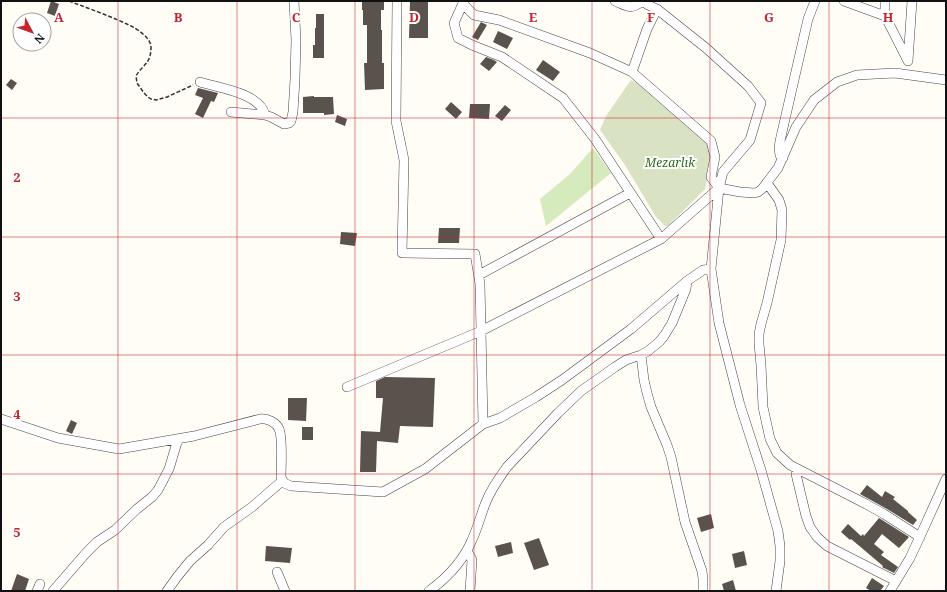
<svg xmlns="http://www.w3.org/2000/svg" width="947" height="592" font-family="'Noto Serif',serif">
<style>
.green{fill:#d5ebbd}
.cemetery{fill:#d9e3c4}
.building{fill:#5a524d}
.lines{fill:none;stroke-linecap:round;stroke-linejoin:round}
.minor-casing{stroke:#444;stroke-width:10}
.path{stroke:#333;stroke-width:1.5;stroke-dasharray:4 2;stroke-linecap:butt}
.minor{stroke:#fff;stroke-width:9}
.grid{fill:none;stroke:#c4262e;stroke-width:1;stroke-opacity:0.55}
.labels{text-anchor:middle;stroke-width:4;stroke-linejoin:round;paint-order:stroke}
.park-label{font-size:12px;font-style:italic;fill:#2f6b1f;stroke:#fff}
.grid-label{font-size:13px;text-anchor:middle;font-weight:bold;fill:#c4262e;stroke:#fff;stroke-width:4;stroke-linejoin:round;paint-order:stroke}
</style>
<rect width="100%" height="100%" fill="#fffdf5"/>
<path class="green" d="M593,148L611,173L546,226L540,199L570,174Z"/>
<path class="cemetery" d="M631,80L641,85L706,142L710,152V164L705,189L668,226H665L656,217L625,165L600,130L606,116Z"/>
<path class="building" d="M51,1L59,4L55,16L47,13Z
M362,1H384V10H381V30H382V63H384V89L365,90L364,63H367V25H363V10H362Z
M410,1H428V38H409Z
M316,14H324V58H313V45H315V28H316Z
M481,22L487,25L478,40L472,37Z
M498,31L513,38L507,49L493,42Z
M486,57L494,60L497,62L489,71L480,64Z
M543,60L560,72L553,81L536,70Z
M11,79L17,83L12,90L6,85Z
M198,88L218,93L214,102L211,101L203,118L195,114L203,98L195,95Z
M314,96V97H333L334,114L324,115V113H303V97Z
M451,102L462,112L456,119L445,109Z
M470,104H490L489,119L469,118Z
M505,105L511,110L502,121L495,116Z
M337,115L347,119L345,126L335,122Z
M439,228H460L459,243H438Z
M341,232L357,233L355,246L340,244Z
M385,377L435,378L433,427L400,426L398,443L377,441L376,472H360L361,431L380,432L383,398H376V381Z
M288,398H307L306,421L288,420Z
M71,420L77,423L72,434L66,431Z
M302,427H313V440H302Z
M867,485L882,497L885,491L895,497L893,499L908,511V512L917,520L913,525L887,509L860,494Z
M711,514L714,528L701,532L697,518Z
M879,518L909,537L899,548L882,534L874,544L884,552L881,555L898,567L894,573L882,567L883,566L863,549L851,539L850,540L841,532L848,524L861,536L863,534L864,536Z
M539,538L549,565L534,570L524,543Z
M511,542L513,553L498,557L495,546Z
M266,546L292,548L290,563L265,561Z
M744,551L747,565L735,568L732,554Z
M17,574L29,579L25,591H11Z
M872,578L884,586L880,591H871L866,588Z
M733,580L736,591H724L722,584Z"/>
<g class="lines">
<g class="minor-casing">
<path id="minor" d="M397,1L396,121L404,160L402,253L475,254L480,284L483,424L500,418L536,397L562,380L631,329L687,281L703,270L711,269L719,188
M464,1L454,23L458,38L472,45L502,57L563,98L595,139L661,239L719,188L740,192L754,193L758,192L762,189L778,168L796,127L814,100L837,82L857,75L895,73L946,80
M615,1C629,7 630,10 643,1
M844,1L885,16L908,61
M885,1V16
M463,4L474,15L499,20L590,53L632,72L711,141L715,157L711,177L719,188L723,172L750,140L761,103L748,86L706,48L657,9L648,5L643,1
M908,61L912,1
M632,72L647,29L657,9
M200,82C219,88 260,93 265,115
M231,112L265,115L271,117L284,124L289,123L291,121L293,112L295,79L296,40L294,1
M783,158L780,155L779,148L780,141L808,19L815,1
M767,183L779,200L782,210L781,240L767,303L761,324L759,334V344L761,365L763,407L770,439L777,453L790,465L866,504L884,514L920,537
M711,269L719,323L740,405L761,470L778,531L780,546V561L776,591
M479,275L630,193
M641,355L644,380L647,393L651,407L667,445L671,457L685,522L702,571L703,579V591
M347,387L481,331L661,239
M1,419L58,438L119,449L194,436L260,419C267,418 276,422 279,429C283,437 281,467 281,477L284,483L291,486L383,492L425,469L483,424
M798,469L796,474L806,516L810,527L817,537L827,546L896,581
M467,551L470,556L472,560L470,591
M277,572L285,591
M37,591L40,584
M53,591L86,553L97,542L115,530L137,509L152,497L158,490L169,469L178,439
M167,591L177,577L190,561L208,545L224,527L252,507L282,481
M429,591C447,578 463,561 472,540C478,527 481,514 486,502C491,489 499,478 507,467L558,413L581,391L615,367L626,360L641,355L648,351L659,342L664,336L672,323L686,289L687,281
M890,591L910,558L923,530L946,479"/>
</g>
<path class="path" d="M69,1C90,9 113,17 133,27C140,31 151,39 151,47C151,64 143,64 136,76L137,83L144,93L148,97L151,99L156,100L167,97L193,85"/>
<use href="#minor" class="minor"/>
</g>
<path class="grid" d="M118,1V591M237,1V591M355,1V591M474,1V591M592,1V591M710,1V591M829,1V591M1,118H946M1,237H946M1,355H946M1,474H946"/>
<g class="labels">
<g class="park-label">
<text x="670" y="167">Mezarlık</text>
</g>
</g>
<g class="grid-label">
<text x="59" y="22">A</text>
<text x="178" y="22">B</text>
<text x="296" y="22">C</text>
<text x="414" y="22">D</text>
<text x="533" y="22">E</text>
<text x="651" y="22">F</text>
<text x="769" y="22">G</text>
<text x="888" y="22">H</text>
<text x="17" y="182">2</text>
<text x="17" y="301">3</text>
<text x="17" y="419">4</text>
<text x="17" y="537">5</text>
</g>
<rect width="947" height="592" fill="none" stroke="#111111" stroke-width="4"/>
<g transform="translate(32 32) rotate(131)"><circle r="19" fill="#ffffff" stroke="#a0a0a0"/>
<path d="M0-3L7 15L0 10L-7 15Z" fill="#c4262e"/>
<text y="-6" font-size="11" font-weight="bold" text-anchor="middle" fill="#111111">N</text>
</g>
</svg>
